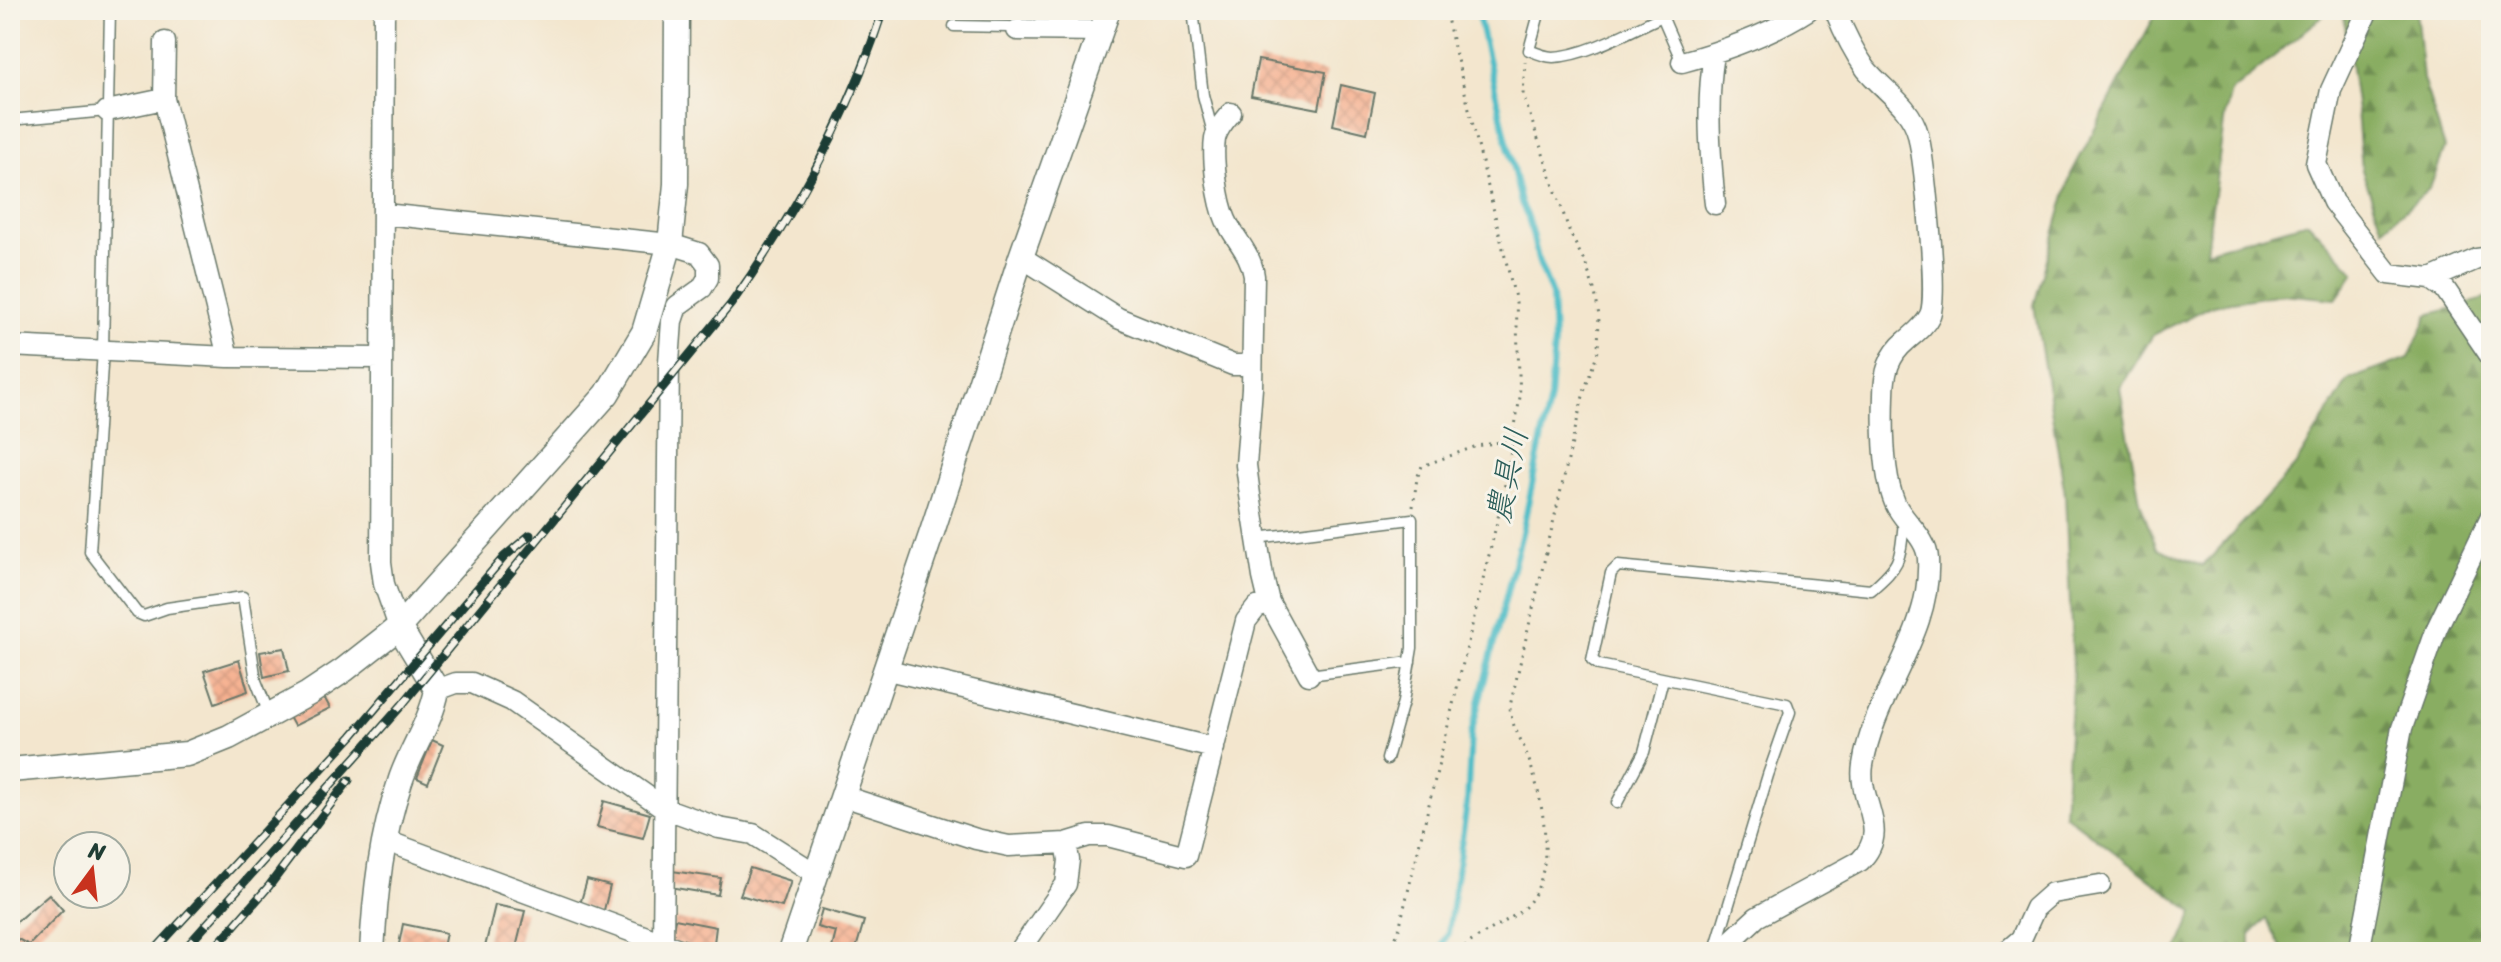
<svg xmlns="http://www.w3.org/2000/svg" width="2501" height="962" font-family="Sriracha,'Klee One',sans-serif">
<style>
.forest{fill:url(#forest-firs);stroke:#54754b;stroke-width:2}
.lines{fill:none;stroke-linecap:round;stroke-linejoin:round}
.stream{stroke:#4fbdc7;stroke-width:6}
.building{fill:url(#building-cross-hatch)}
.service-casing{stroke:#69786a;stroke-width:13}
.minor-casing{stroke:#69786a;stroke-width:23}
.tertiary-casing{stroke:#69786a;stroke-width:27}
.path{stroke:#69786a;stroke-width:3;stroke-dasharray:2 6;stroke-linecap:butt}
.service{stroke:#fff;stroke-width:10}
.minor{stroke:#fff;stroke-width:20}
.tertiary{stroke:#fff;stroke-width:24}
.rail-casing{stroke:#1f3d34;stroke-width:9}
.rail{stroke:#f7f3e8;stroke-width:6;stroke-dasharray:18;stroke-linecap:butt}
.labels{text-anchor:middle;stroke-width:6;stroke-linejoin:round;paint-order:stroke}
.water-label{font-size:32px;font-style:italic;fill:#2b5d59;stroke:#f7f3e8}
</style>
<defs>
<pattern id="forest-firs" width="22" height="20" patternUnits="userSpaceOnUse" patternTransform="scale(2)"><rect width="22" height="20" fill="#89ad62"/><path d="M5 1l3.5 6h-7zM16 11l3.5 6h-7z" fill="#6f8e52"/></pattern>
<pattern id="building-cross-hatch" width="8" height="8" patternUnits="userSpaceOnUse" patternTransform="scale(2)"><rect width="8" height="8" fill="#f6b090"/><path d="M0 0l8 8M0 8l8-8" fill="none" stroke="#d2987d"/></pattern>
</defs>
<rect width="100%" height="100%" fill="#f7f3e8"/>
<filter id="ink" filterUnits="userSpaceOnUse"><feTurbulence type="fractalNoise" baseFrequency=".0125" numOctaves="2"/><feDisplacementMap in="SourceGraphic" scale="16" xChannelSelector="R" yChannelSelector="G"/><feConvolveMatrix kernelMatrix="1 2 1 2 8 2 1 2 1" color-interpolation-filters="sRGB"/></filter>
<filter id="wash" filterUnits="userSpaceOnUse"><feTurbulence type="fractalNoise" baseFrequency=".006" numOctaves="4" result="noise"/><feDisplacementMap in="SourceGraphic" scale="32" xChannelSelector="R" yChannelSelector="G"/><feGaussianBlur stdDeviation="1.8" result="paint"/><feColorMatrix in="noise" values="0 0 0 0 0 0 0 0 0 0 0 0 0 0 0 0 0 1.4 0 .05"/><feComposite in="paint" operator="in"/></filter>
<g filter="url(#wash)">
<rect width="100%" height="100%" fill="#f3e6ce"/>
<path class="forest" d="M2158,10H2330L2231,92L2225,115L2206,251L2308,222L2355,272L2336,299L2282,294L2213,305L2153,335L2120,388L2140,502L2157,548L2203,566L2295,466L2348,380L2409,358L2428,315L2491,297V952H2284L2266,919L2250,935V952H2177L2194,912L2064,814L2073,670L2065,494L2034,305L2071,174Z
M2343,10H2416L2423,79L2445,148L2430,188L2383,229L2362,170L2357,111Z"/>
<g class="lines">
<path class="stream" d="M1439,952L1448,933L1467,804L1471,734L1522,533L1550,398L1554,343L1552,295L1539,263L1528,217L1521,203L1477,10"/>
</g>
<g id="blocks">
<path class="building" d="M1258,60L1326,72L1319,109L1251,96Z
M1341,85L1375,93L1367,133L1333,125Z
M284,648L289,671L264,677L260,652Z
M239,660L248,691L215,703L204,671Z
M324,697L330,708L294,726L288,715Z
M432,740L443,745L428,783L417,778Z
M604,801L650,814L643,838L597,827Z
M750,868L791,881L782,907L740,895Z
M672,871L721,878L718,895L669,887Z
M587,880L610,886L603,914L579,908Z
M49,894L63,910L29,945L18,939L10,941V927Z
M495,905L525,911L515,952L485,947Z
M822,909L864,921L855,952H831L836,932L817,927Z
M675,919L716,927L713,951L670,942Z
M403,924L446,933L442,952L398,949Z"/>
</g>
</g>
<g filter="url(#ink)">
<use href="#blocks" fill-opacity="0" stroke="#69786a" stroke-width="2"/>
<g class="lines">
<g class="service-casing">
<path id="service" d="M110,10L103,350L90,552L137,613L144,616L167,608L243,597L256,681L269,714
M1193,10L1203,95L1214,137
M1540,10L1529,50C1536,53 1545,57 1553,57C1586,56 1632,30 1662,16L1682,62
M954,26L1009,27L1017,30
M10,120L107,111
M1257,538L1412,519V648L1403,702L1387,759
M1309,675L1410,662
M1617,803L1644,752L1663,679
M1715,950L1768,775L1790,712L1787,704L1599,665L1592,660L1611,573L1618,566L1871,590C1901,564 1900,561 1904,521"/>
</g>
<g class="minor-casing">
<path id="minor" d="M384,10L381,562L384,584L399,627
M2368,10L2331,90L2316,164L2333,202L2389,274L2431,279
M1017,30L1101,31
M165,42L164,99L228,357
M1714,54C1706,104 1710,153 1715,204
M1682,62C1727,50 1769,35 1808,10
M107,111L164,99
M1231,113C1225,120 1217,129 1215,139C1212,159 1218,202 1226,220C1235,240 1251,253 1254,276L1252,388L1246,465L1250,495L1263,577L1269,602L1309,675
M384,214L670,244L699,253L708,265V278L702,288L677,306L672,321L669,362L663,943
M1021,257L1118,318L1233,365H1251
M2491,257L2477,259L2431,279L2445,289L2491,357
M10,346L228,357L382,358
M884,669L1214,748
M437,690L456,683H472L512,701L664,808L719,828L753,834L816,874
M843,796L976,839L1009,846L1066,843L1089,836H1108L1186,856L1246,621L1257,607L1269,602
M384,840L687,952
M1019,952L1066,884L1069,860L1066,843
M1719,952L1757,917L1860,861C1892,829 1857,802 1863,765C1874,693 1932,635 1928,559C1927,537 1903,522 1895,503C1883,475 1883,425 1884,395C1884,373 1889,355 1906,341C1915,333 1925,326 1930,315C1939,294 1924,161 1918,134C1911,106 1883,90 1866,69C1853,51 1843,30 1835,10
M2006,952L2021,939L2035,908L2052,893L2100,885
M2359,952L2402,728L2437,628L2491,516"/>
</g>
<g class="tertiary-casing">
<path id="tertiary" d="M10,770L187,754L229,737L308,694L344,670L399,627L607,394L644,332L670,244L676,184L677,10
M372,952C375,894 381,838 400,782C410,750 431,723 437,690L399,627
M790,952L933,529L1021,257L1108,10"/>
</g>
<path class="path" d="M1413,507L1417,478L1422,466L1477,446L1512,440
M1390,952L1399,929L1502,501L1520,397L1516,302L1445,10
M1458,952C1477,934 1508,923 1525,907C1560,872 1542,794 1526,752C1519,734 1511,726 1510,706L1584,392L1598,351L1599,316L1595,292L1586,265L1570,233L1523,95L1525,62"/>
<use href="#service" class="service"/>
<use href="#minor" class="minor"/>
<use href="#tertiary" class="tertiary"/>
<g class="rail-casing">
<path id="rail" d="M153,952L352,736L504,557L530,535
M182,952L402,705L731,304C796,213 849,117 883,10
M211,952L269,886L349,780"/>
</g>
<use href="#rail" class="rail"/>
</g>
</g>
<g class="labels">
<g class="water-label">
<text transform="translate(1507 475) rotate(-78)" y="11">農具川</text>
</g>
</g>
<rect width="2501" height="962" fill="none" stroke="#f7f3e8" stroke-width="40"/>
<g transform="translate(92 870) rotate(15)"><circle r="38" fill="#f7f3e8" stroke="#a1aaa0" stroke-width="2"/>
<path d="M0-6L14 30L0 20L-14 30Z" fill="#c8321e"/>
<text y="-12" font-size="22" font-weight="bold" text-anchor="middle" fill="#1f3d34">N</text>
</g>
</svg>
